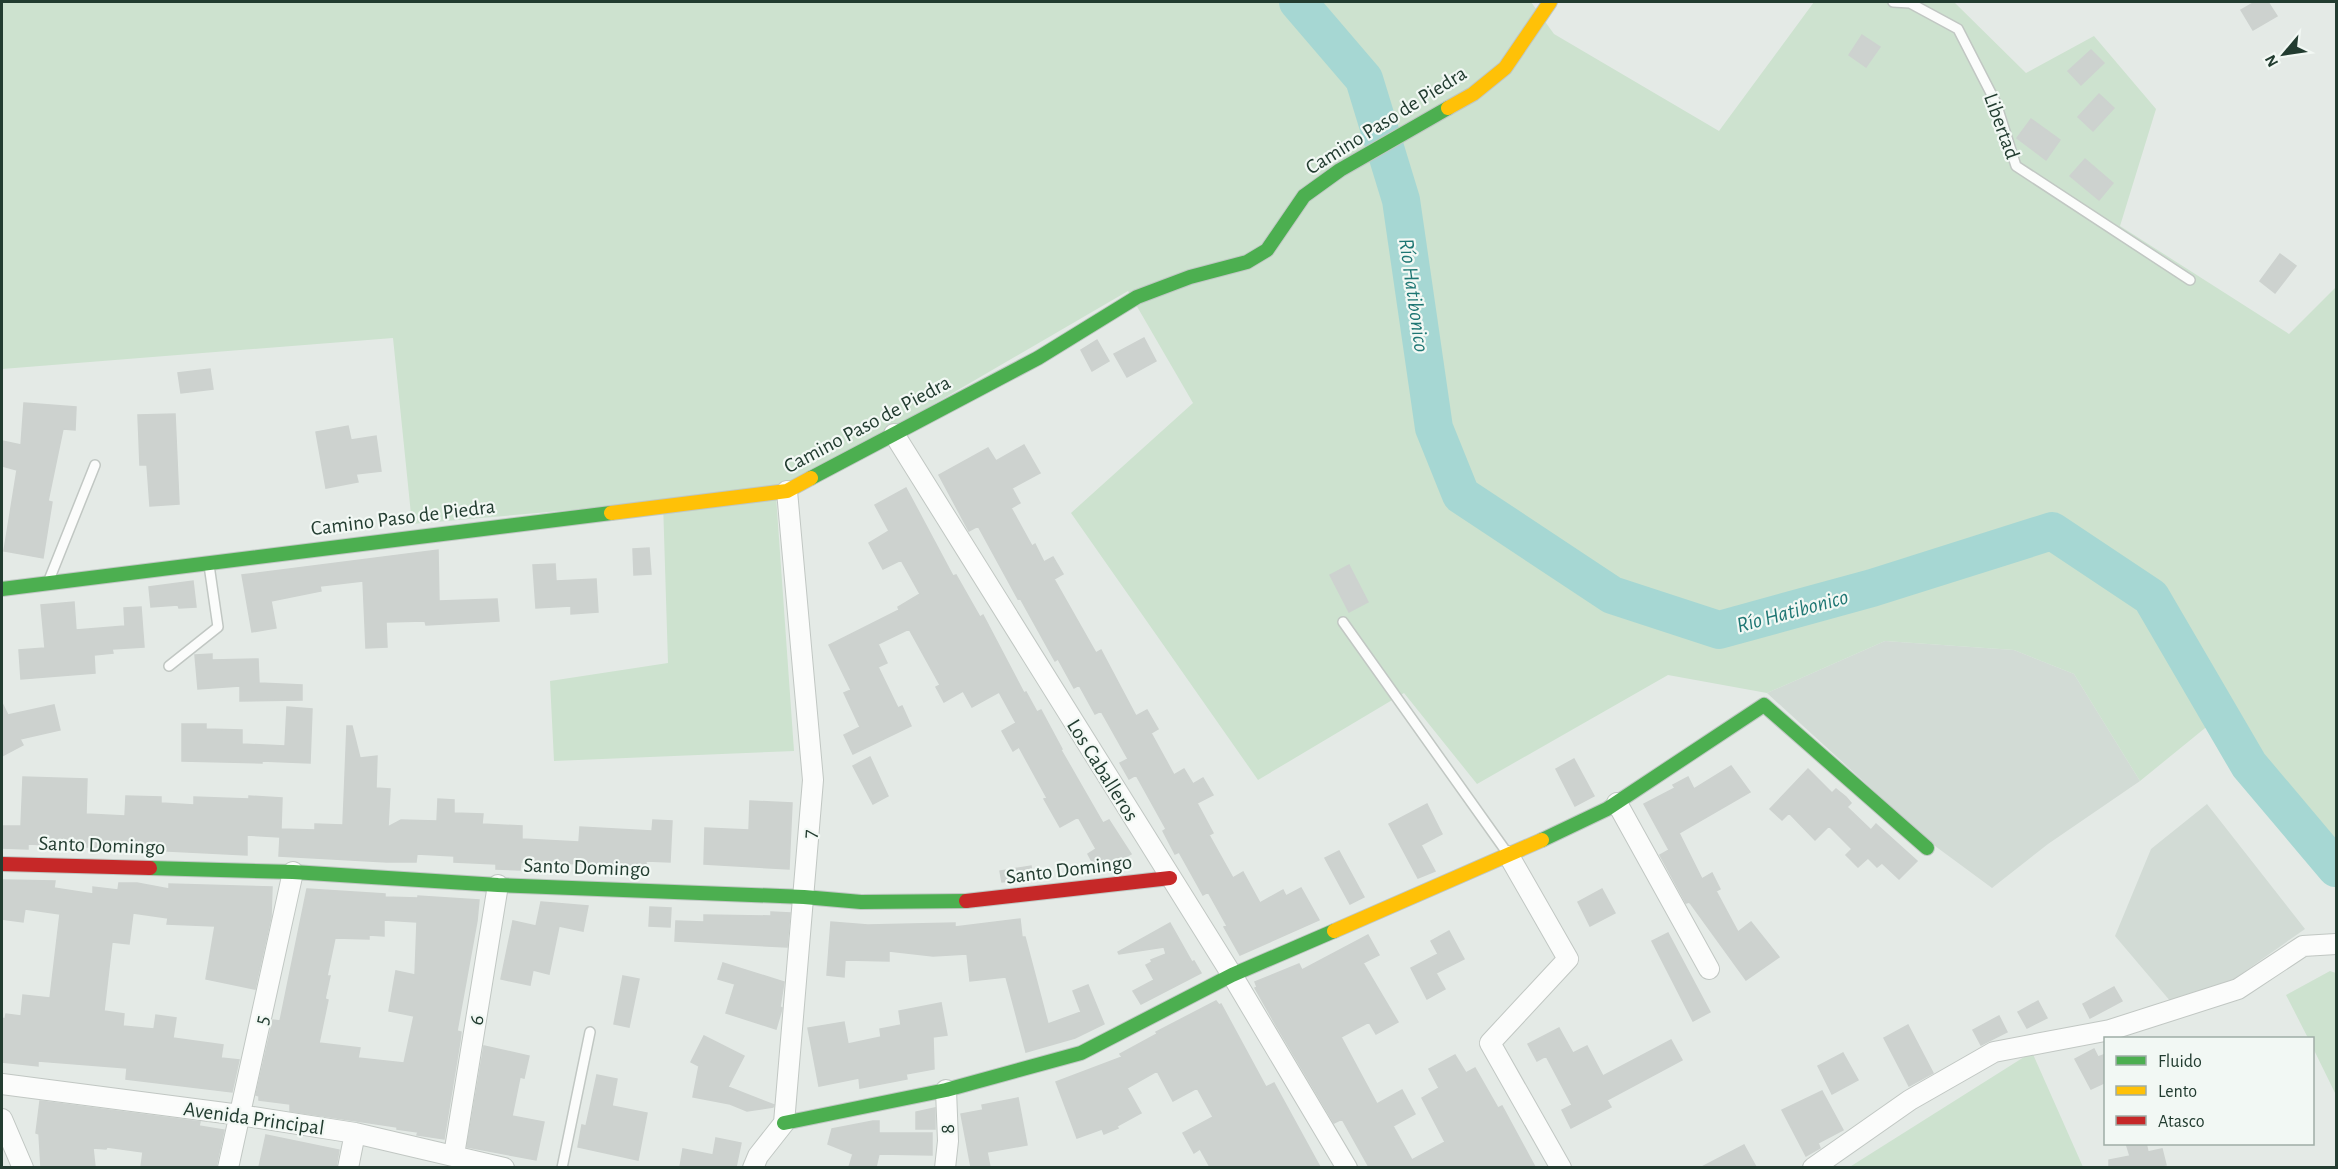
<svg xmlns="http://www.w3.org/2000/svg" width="2338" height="1169" font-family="'Alegreya Sans',sans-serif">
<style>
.built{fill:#d2dbd5}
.green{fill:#cde2cf}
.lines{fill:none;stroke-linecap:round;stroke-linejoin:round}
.river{stroke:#a6d7d3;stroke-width:38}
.building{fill:#cdd2cf;stroke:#cdd2cf;stroke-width:1.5;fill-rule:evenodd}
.lane-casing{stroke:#c1c7c3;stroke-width:12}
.street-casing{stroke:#c1c7c3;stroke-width:22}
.fast-casing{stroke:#bfc7c3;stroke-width:16}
.slow-casing{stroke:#bfc7c3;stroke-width:16}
.jam-casing{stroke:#bfc7c3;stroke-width:16}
.lane{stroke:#fbfcfb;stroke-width:9}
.street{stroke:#fbfcfb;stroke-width:20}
.fast{stroke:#4caf50;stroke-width:14}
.slow{stroke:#ffc107;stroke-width:14}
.jam{stroke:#c62828;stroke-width:14}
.labels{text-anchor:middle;stroke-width:4.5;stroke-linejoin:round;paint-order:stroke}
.street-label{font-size:21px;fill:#223c30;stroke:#f2f8f4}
.water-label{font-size:22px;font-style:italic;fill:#1e7673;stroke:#f2f8f4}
</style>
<rect width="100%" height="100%" fill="#e4eae6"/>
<path class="built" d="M1885,641L2014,650L2074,674L2140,781L2048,844L1992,888L1931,843L1767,693Z
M2207,804L2305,929L2231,981L2171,1002L2115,936L2151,849Z"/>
<path class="green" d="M2,2H1531L1554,34L1719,131L1814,2H1954L2026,73L2094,36L2156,109L2120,226L2289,334L2336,287V879L2226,711L2140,781L2074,674L2014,650L1885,641L1767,693L1668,675L1477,784L1404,693L1258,780L1071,513L1193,403L1128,291L776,496L794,751L554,761L550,681L668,663L663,502L412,524L393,338L2,369Z
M2330,971L2336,973V1095L2313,1048L2312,1038H2308L2286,995Z
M2032,1052L2083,1167L1848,1168Z"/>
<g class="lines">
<path class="river" d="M1298,2L1364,79L1401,200L1434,428L1461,495L1612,595L1719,630L1872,588L2052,531L2151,597L2249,765L2336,868"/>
</g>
<path class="building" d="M2255,2H2268L2277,16L2253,30L2241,10Z
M1862,35L1880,47L1866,67L1849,55Z
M2091,50L2104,63L2081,85L2068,71Z
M2099,94L2114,108L2093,131L2078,117Z
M2031,119L2060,140L2046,160L2017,138Z
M2085,159L2113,183L2099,200L2070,176Z
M2280,254L2296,266L2275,293L2260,281Z
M1144,338L1156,361L1127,377L1114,354Z
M1097,340L1109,361L1092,371L1081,350Z
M210,369L213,389L181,393L178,373Z
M24,403L76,407L75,430L63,429L48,501L52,502L43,558L4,551L17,470L2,466V441L21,445Z
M175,414L179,504L150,506L147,465H140L138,415Z
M348,426L351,440L376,436L381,471L356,474L358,482L326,488L316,432Z
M1024,445L1040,473L1012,488L1020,503L1011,508L1032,546L1035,544L1044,562L1053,557L1063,574L1054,579L1096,653L1101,650L1136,716L1147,710L1158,729L1151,733L1174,775L1184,769L1193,784L1203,778L1213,795L1197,803L1213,833L1209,835L1233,878L1243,872L1260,903L1283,890L1286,896L1301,888L1319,920L1240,955L1224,927L1227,926L1208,892L1203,895L1179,852L1175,854L1163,831L1166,829L1136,775L1129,779L1120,763L1128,759L1101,711L1095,714L1079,685L1074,688L1058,659L1055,661L1020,598L1018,599L978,526L969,531L939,475L988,448L996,461Z
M906,488L953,576L956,575L980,617L983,615L1024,693L1026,692L1037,712L1041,710L1062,749L1061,750L1103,823L1109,820L1131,854L1102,870L1097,871L1088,854L1096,849L1078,817L1060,827L1044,799L1047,798L1019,747L1013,751L1002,731L1016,723L999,692L972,707L963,691L944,702L936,687L940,685L909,629L878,644L887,663L878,667L898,708L902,706L911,726L853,754L844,735L860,727L844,693L851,690L829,645L899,610L898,607L920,594L901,560L883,569L869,543L889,531L875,505Z
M649,548L651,574L634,575L633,549Z
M438,550L439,601L497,599L499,621L426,625L425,621L386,622L387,647L366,648L363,581L320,586L321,591L271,601L276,628L252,632L242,575Z
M555,564L556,581L596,579L598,612L571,614V606L536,608L533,565Z
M1349,565L1368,602L1349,612L1330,575Z
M193,581L196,607L179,608L178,605L151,607L149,587Z
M74,602L76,630L125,626L124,608L141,607L144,647L112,649L113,653L94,655L95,673L21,679L19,650L45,648L41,605Z
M212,654V660L258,659L259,683L302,685V700L240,701V686L198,689L195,655Z
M2,703L8,715L54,705L60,730L20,739L23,745L2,756Z
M287,707L312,709L310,763L262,761V763L182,761V724H206V729L242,730V744L285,746Z
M347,726H352L360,758L377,756L376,788L390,789L388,827L401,820L437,821L438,799L454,800V813L483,814L482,824L522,826V839L579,842L580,827L652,831L653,820L672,821L670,862L646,861V866L521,862L520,870L496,869V864L454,862V856L417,854L416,862H387L279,856L280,837L247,835V855L28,844V849L2,848V826H21L23,777L87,779L86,814L125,816L126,796L161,797V803L194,805V797L249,799V796L282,798L281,829L315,830V824L343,825Z
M870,757L888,796L873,804L853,766Z
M1574,759L1594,796L1575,806L1556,769Z
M1731,766L1750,792L1679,833L1702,879L1712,873L1720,889L1716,891L1738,932L1751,922L1779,957L1746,980L1691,904L1689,902L1686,903L1660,855L1669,850L1644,804L1675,788L1673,785L1688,777L1694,789Z
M1808,769L1832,793L1836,789L1846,797L1851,803L1847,807L1871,830L1876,824L1917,861L1899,879L1882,863L1877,867L1868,858L1858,867L1846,855L1852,849L1829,826L1815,840L1789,813L1782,820L1770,809Z
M750,801L792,803L789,869L704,864L705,828L749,830Z
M1427,804L1442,834L1421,845L1435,871L1418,878L1389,824Z
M1339,851L1364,897L1350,904L1325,858Z
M1031,866L1033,878L1002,882L1000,871Z
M2,880L55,881L54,888L93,894V887L118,890L119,883H137L169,889V884L272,887L271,917L255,989L206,979L215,926L167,924L168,918L133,913L129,944L112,942L104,1011L124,1014L123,1026L154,1029L156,1015L176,1018L173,1038L223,1045L221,1058L239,1060L232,1092L126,1079L127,1068L38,1061V1066L2,1062V1018L5,1019L6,1014L21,1016L23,995L50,998L60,914L25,909L23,922L2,919Z
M307,889L385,894V897L418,898V896L479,900L477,921L457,1031L461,1032L460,1041L444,1139L417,1135L418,1132L397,1129V1127L290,1111V1104L259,1100V1096L256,1095L273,1020L280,1021ZM384,920L417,922L415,975L396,971L389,1011L414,1016L404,1063L358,1058L360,1048L319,1043L328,1000L325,999L330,976H327L335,938L369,939V935L384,936Z
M1602,889L1615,913L1590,926L1578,902Z
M541,902L588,906L583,931L559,926L549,974L533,970L530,985L501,979L513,921L536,926Z
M650,907L671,908L670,927L649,926Z
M771,912L790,913L787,947L675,941L676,921L704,922V915L771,916Z
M1020,919L1022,937H1025L1048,1024L1081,1012L1073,991L1088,985L1104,1024L1075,1038L1026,1052L1006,977L970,981L967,954L933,956L889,951V961L845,960L844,977L827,975L831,922L868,925L955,923V927Z
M1170,923L1192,962L1194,961L1201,973L1141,1004L1133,991L1154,980L1146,965L1152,962L1151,960L1166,954L1164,947L1119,954L1118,952Z
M1449,931L1464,959L1436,973L1445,989L1427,999L1411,968L1438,954L1431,941Z
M1668,933L1710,1012L1693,1021L1652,941Z
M1368,935L1379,955L1363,963L1398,1022L1376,1034L1369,1022L1341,1037L1377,1104L1402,1090L1415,1114L1393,1126L1412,1160L1445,1142L1422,1098L1439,1088L1429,1069L1455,1055L1466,1073L1475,1068L1498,1108L1502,1106L1535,1167H1369L1342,1119L1334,1123L1276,1025L1255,988L1257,987L1255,982L1299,964L1302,970Z
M723,963L784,982L780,1007L782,1008L781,1012L776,1029L726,1013L735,984L718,979Z
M623,976L639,979L629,1027L614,1024Z
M2114,987L2122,1001L2090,1018L2083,1004Z
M1216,1001L1219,1005L1221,1004L1266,1087L1274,1083L1320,1167H1210L1200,1149L1194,1153L1183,1133L1213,1117L1197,1088L1173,1101L1157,1071L1127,1088L1141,1113L1117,1126L1118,1128L1104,1134L1102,1129L1077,1138L1056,1082L1122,1057L1120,1054L1157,1034L1156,1032Z
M2038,1001L2047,1018L2027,1028L2018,1012Z
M941,1003L947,1035L933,1037L934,1069L906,1074L907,1079L860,1088L859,1078L819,1086L808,1028L844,1022L848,1044L881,1037L880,1029L901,1025L899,1011Z
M1999,1016L2007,1032L1981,1045L1973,1030Z
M1908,1025L1933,1073L1909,1086L1884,1038Z
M1559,1028L1573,1053L1587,1046L1603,1076L1671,1040L1682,1060L1607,1100L1611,1107L1571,1128L1562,1110L1572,1105L1546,1056L1537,1061L1528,1044Z
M704,1036L744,1056L728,1087L774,1105L773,1107L747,1111L730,1104L693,1097L699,1066L691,1062Z
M484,1046L529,1056L524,1078L520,1077L512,1116L544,1122L536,1160L467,1147Z
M2094,1049L2098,1057L2106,1054V1082L2091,1089L2075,1059Z
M1843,1053L1858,1080L1832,1094L1818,1066Z
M597,1075L617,1079L612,1106L647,1113L638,1160L578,1147L582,1125L586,1126Z
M1822,1091L1843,1130L1818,1143L1820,1148L1806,1156L1782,1110Z
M1018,1098L1027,1145L987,1152L990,1167H971L961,1114L983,1110L982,1105Z
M40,1101L200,1122L199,1126L224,1130L216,1167H141L143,1152L107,1147L106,1149L93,1148L95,1167H41L39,1134L36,1133Z
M935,1108V1129H916V1112Z
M873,1121H879V1133H932V1155L879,1154L876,1167H849L853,1154L828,1144L832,1129Z
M266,1135L339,1150L336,1167H259Z
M716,1138L741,1143L736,1167H680L683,1149L713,1155Z
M2126,1143H2146L2148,1152L2162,1149L2166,1165L2154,1167H2109V1160L2130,1156Z
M1744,1145L1756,1167H1702Z"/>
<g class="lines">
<g class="lane-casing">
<path id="lane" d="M1893,2L1910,3L1958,29L1996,103L2016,166L2190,280
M49,580L95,465
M1343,622L1508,854
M169,666L218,627L209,565
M562,1168L590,1032"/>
</g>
<g class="street-casing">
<path id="street" d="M894,434L1232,975L1347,1168
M1617,803L1709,969
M1509,856L1568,959L1490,1043L1561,1168
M2,1084L240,1115L355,1133L504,1168
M2,1119L23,1168
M454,1155L498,885
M228,1168L293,872
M348,1168L355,1133
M753,1168L758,1156L784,1123L813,780L787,491
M945,1168L948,1141L946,1090
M1813,1168L1910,1100L1994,1052L2110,1030L2238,989L2303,946L2336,944"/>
</g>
<g class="fast-casing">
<path id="fast" d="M811,478L1038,358L1137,297L1190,277L1247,262L1267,250L1304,196L1340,170L1448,108
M2,589L611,513
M1542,840L1607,809L1764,705L1927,848
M150,868L293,872L498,885L804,897L861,902L966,901
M784,1123L946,1090L1081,1053L1232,975L1334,931"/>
</g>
<g class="slow-casing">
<path id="slow" d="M1448,108L1473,94L1505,68L1550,2
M611,513L787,491L811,478
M1334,931L1542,840"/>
</g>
<g class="jam-casing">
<path id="jam" d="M2,864L150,868
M966,901L1170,878"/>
</g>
<use href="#lane" class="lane"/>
<use href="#street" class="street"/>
<use href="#fast" class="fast"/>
<use href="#slow" class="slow"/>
<use href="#jam" class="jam"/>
</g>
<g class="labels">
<g class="street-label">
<text transform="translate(1386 120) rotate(-32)" y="7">Camino Paso de Piedra</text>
<text transform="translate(2002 126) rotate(70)" y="7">Libertad</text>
<text transform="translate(867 424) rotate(-28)" y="7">Camino Paso de Piedra</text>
<text transform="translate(403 517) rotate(-7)" y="7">Camino Paso de Piedra</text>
<text transform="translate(1103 770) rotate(58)" y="7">Los Caballeros</text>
<text transform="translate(809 834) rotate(-86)" y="7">7</text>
<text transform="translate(102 845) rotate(2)" y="7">Santo Domingo</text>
<text transform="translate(587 867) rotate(2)" y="7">Santo Domingo</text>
<text transform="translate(1069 869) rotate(-7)" y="7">Santo Domingo</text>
<text transform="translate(261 1020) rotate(-78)" y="7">5</text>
<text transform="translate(476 1020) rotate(-81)" y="7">6</text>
<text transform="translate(254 1118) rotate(8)" y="7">Avenida Principal</text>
<text transform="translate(947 1129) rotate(-92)" y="7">8</text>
</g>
<g class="water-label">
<text transform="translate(1415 295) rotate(82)" y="8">Río Hatibonico</text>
<text transform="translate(1792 610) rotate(-15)" y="8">Río Hatibonico</text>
</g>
</g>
<rect width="2338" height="1169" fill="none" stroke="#223c30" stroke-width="6"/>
<rect x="2104" y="1037" width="210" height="108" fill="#f2f8f4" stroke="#9fada6" stroke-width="1.5"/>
<rect x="2116" y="1056" width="30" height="9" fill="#4caf50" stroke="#9fada6" stroke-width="1.5"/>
<text x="2158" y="1067" font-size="18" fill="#223c30">Fluido</text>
<rect x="2116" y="1086" width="30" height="9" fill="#ffc107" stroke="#9fada6" stroke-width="1.5"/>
<text x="2158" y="1097" font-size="18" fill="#223c30">Lento</text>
<rect x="2116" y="1116" width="30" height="9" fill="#c62828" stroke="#9fada6" stroke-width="1.5"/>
<text x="2158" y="1127" font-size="18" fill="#223c30">Atasco</text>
<g transform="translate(2284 54) rotate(241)" stroke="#f2f8f4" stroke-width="4.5" paint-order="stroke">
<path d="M0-4.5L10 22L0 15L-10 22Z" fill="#223c30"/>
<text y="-9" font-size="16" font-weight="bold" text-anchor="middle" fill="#223c30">N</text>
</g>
</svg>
